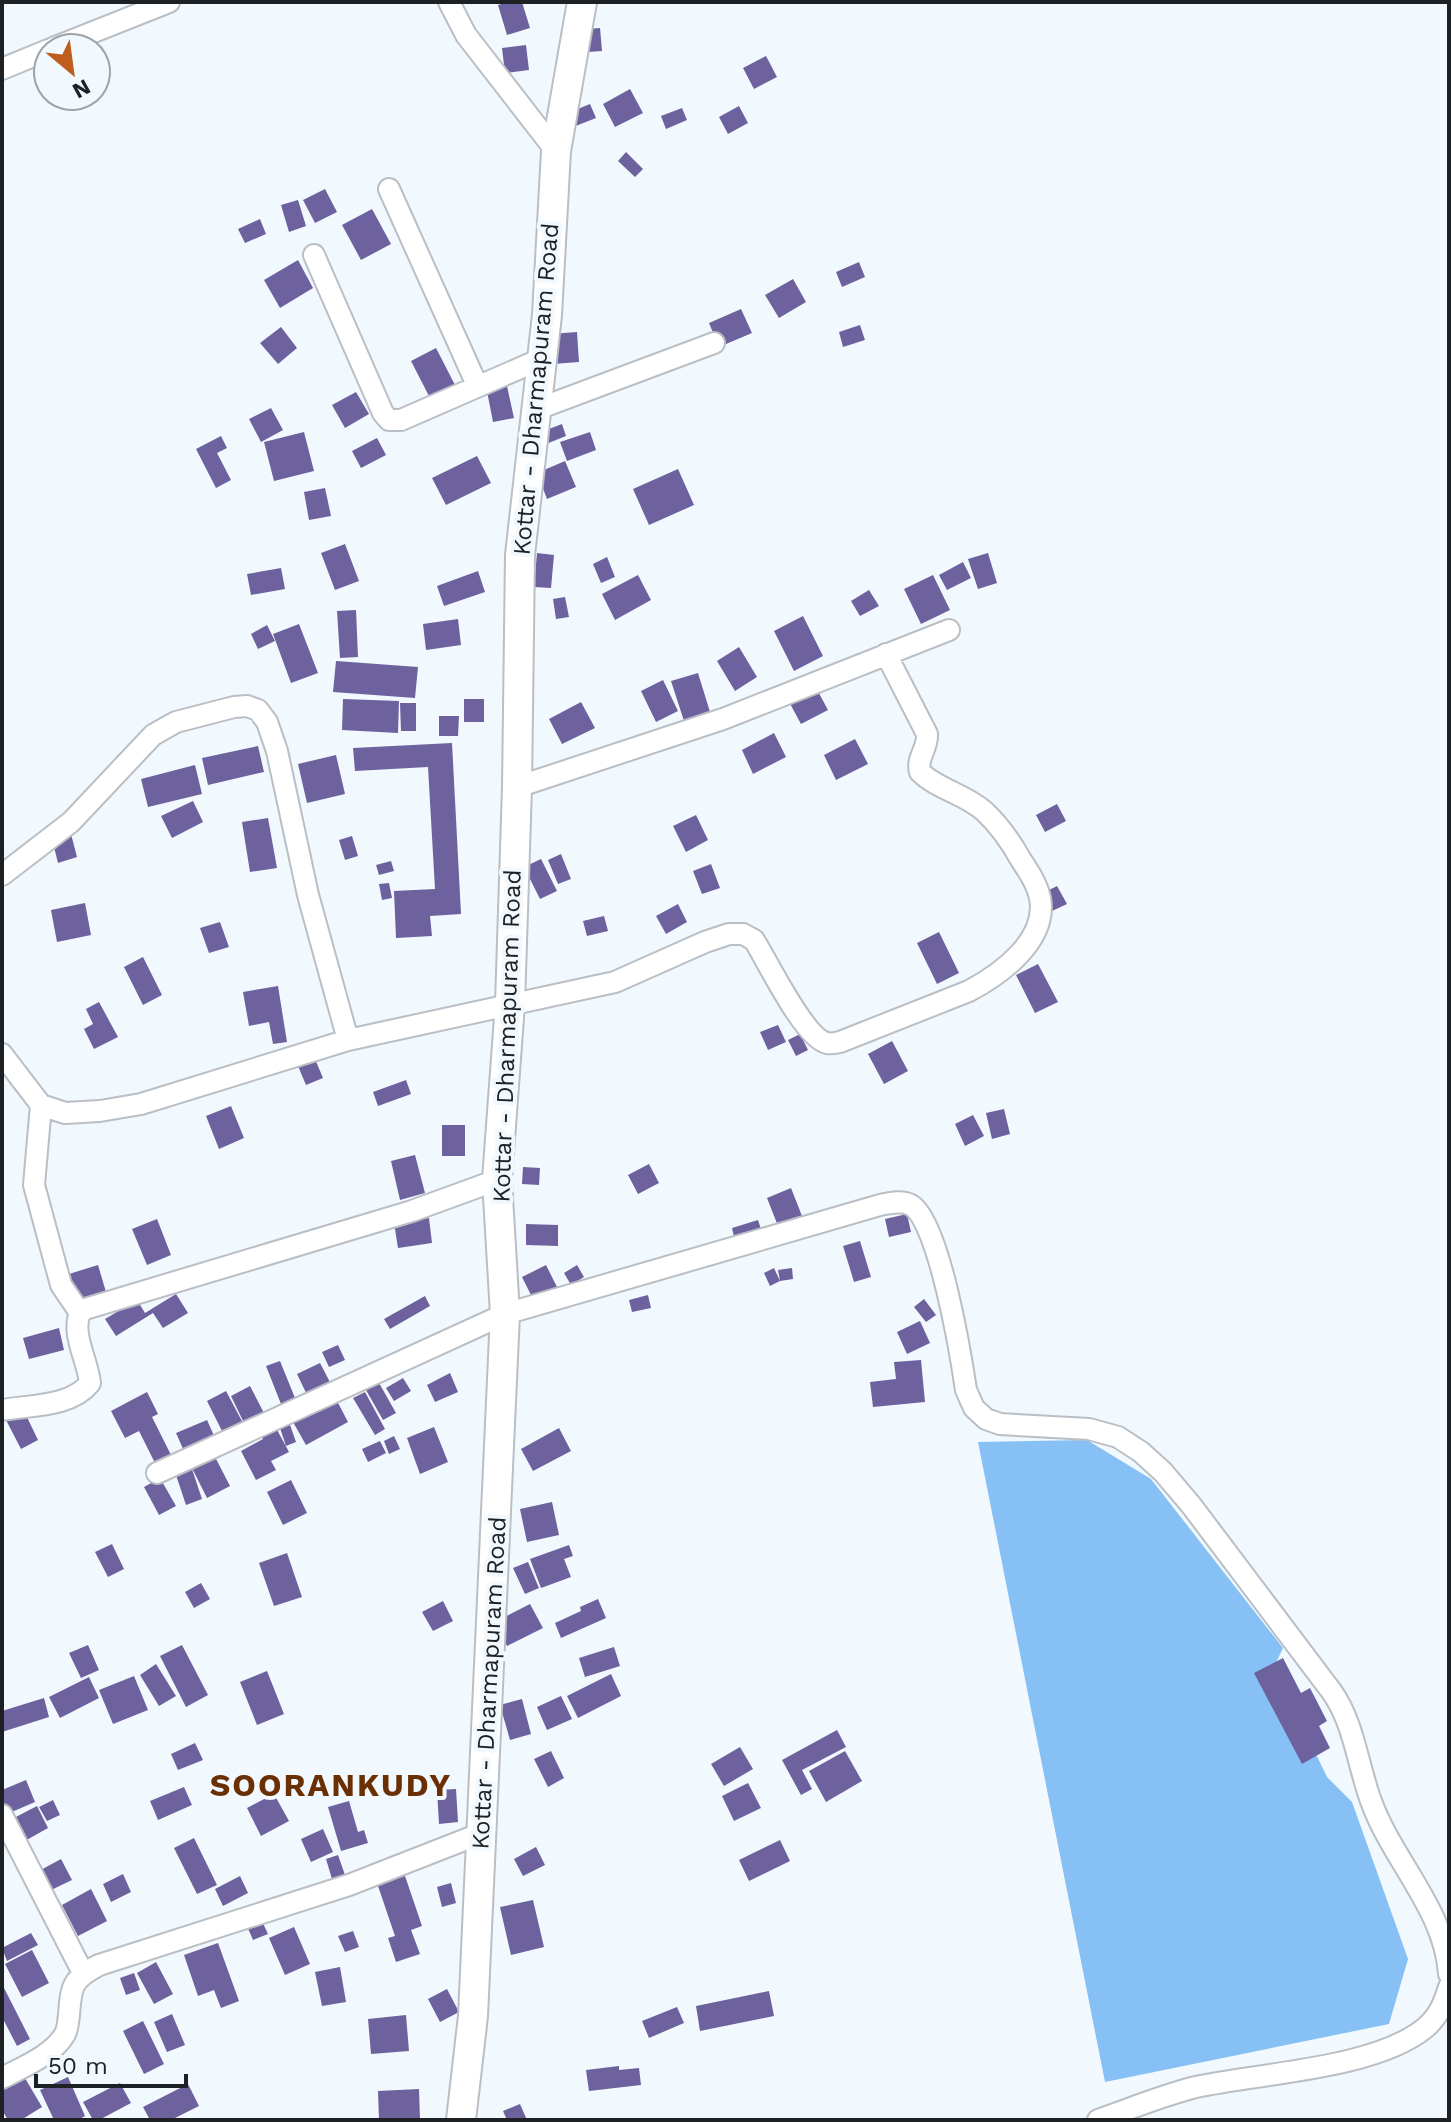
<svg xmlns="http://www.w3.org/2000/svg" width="1451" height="2122" font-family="'Work Sans',sans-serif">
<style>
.water{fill:#86c0f4}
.building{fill:#6d619e}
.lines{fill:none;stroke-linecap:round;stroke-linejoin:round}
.street-casing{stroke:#b9bfc5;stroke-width:24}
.secondary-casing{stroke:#b9bfc5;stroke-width:32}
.street{stroke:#fff;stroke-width:20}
.secondary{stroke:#fff;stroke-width:28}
.labels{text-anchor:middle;stroke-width:8;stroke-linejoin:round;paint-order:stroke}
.street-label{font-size:24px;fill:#1e2123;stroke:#f1f8fe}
.district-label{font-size:32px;font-weight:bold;letter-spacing:2px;fill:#6b2f04;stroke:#f1f8fe}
</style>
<rect width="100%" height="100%" fill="#f1f8fe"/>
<path class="water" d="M1087,1440L1151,1479L1283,1648L1274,1667L1327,1777L1352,1802L1408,1959L1389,2024L1105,2082L978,1442Z"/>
<path class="building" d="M508,2H522L530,28L507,35L498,5Z
M600,28L602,51L588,52L587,29Z
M526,45L529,70L505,73L502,48Z
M766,56L777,77L754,89L743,68Z
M630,89L643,113L615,127L603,104Z
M590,104L596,118L568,129L563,115Z
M739,106L748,123L728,134L719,117Z
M682,108L687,120L666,129L661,116Z
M626,152L643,169L635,177L618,161Z
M325,189L337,212L315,223L303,200Z
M298,200L306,226L289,232L281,205Z
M372,209L391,244L361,260L342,225Z
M260,219L266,234L245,243L238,229Z
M298,260L313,288L280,308L264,280Z
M859,262L865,277L842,287L836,272Z
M793,279L806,302L779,318L765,295Z
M741,309L752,333L719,347L709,323Z
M860,325L865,340L843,347L839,332Z
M281,327L297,348L278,364L260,343Z
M577,332L579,362L553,364L551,334Z
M436,348L455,385L430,398L411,361Z
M505,377L514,418L493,422L485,381Z
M356,392L369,414L345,428L332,405Z
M271,408L283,430L261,442L249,419Z
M562,424L566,436L546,444L541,432Z
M304,432L314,471L274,481L264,442Z
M590,432L596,450L567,461L560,442Z
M221,436L227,448L217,453L231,480L216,488L196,449Z
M377,438L386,455L361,468L352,451Z
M477,456L491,483L446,505L432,478Z
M565,461L576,487L547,499L537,473Z
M678,469L694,505L649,525L633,489Z
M325,488L331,516L309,520L304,492Z
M345,544L359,581L335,590L321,553Z
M537,553L554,555L551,588L534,587Z
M988,553L997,583L978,589L968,559Z
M607,557L615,577L601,583L593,564Z
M963,562L971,578L947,590L939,575Z
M281,568L285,589L251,595L247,574Z
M478,571L485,592L444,606L437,586Z
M638,575L651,600L615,620L602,594Z
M933,575L950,610L921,624L904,589Z
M869,590L879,606L860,616L851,601Z
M565,597L569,617L556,619L553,599Z
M356,610L358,657L340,658L337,611Z
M803,616L823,656L794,671L774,631Z
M458,619L461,645L426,650L423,624Z
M299,624L318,673L291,683L273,634Z
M267,625L275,641L258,649L251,634Z
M739,647L757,677L735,691L717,661Z
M336,661L418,667L415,698L333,692Z
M698,673L710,712L684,721L671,681Z
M663,680L678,711L656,722L641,691Z
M814,684L828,710L801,724L787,698Z
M343,699L399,701L398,733L342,730Z
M464,699H484V722H464Z
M581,702L595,728L562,744L549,719Z
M400,703H416V731H401Z
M439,716H459L458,736H439Z
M774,733L786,757L753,774L742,750Z
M855,739L868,764L836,780L824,755Z
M452,743L461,914L430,916L432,936L396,938L394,891L435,889L428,767L355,771L353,748Z
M258,746L264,772L208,785L202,758Z
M336,755L345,794L307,803L298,764Z
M195,765L202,794L148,807L141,779Z
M193,801L203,822L172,838L161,816Z
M1057,804L1066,821L1045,832L1036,815Z
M696,815L708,840L686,852L673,826Z
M268,818L277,868L250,872L242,822Z
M71,834L77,857L58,863L52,839Z
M352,836L358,856L345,860L339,840Z
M561,854L571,879L558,884L548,860Z
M541,859L557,891L540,899L524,867Z
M391,861L394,871L379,875L376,865Z
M711,864L720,888L702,894L693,871Z
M389,883L392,898L382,900L379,884Z
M1057,886L1067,904L1052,911L1043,893Z
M85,903L91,935L57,942L51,910Z
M678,904L687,922L666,934L656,916Z
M604,916L608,931L587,936L583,921Z
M220,922L229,947L209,953L200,928Z
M939,932L959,973L937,984L917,943Z
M143,957L162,995L143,1005L124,967Z
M1038,964L1058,1002L1035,1013L1016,975Z
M278,986L287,1042L273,1044L269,1022L249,1026L243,992Z
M99,1002L118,1037L94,1049L84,1029L93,1024L86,1009Z
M778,1025L786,1042L768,1050L760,1032Z
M800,1034L808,1050L796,1056L788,1040Z
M892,1041L908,1071L884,1084L868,1054Z
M315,1059L323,1078L306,1085L298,1066Z
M406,1080L411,1094L378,1106L373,1092Z
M231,1106L244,1138L219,1149L206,1116Z
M1004,1109L1010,1134L992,1139L986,1113Z
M973,1115L984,1136L965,1146L955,1124Z
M442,1125H465V1156H442Z
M415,1155L425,1193L400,1200L391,1161Z
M649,1164L659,1183L638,1194L628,1175Z
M523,1167L540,1168L539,1185L522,1184Z
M791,1188L802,1216L778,1226L767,1198Z
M907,1214L911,1232L889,1237L885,1219Z
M429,1218L432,1243L398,1248L394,1223Z
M157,1219L171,1255L147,1265L132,1229Z
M758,1220L762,1232L735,1241L732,1228Z
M526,1224L558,1225V1246L526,1245Z
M860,1241L871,1277L854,1282L843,1246Z
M98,1265L106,1292L76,1300L69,1274Z
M546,1265L557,1287L533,1299L522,1277Z
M577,1265L584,1277L571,1285L564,1273Z
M774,1268L780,1281L778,1270L792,1268L793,1279L780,1281L770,1286L764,1273Z
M176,1294L188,1313L163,1328L153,1313L116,1336L105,1319L137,1300L145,1313Z
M648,1295L651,1308L632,1312L629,1300Z
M425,1296L430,1306L390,1329L384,1319Z
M924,1299L936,1315L926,1322L914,1307Z
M920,1321L930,1343L907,1354L897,1332Z
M59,1328L64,1350L29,1359L23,1338Z
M338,1345L345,1360L329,1367L322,1352Z
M921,1360L925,1402L873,1407L870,1382L896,1379L894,1362Z
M280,1361L295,1398L281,1404L266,1366Z
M320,1363L333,1388L309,1399L297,1374Z
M450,1373L458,1392L435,1402L427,1385Z
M403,1378L411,1391L394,1401L386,1388Z
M379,1383L396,1413L383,1420L366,1390Z
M250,1386L265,1415L245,1425L231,1396Z
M226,1391L244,1425L224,1435L207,1401Z
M147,1392L158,1414L152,1417L171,1455L155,1463L139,1431L125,1438L111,1411Z
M365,1392L385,1429L375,1435L353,1398Z
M336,1399L348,1422L306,1445L293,1422Z
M24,1411L38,1440L21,1449L6,1420Z
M207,1420L215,1438L184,1451L176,1433Z
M289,1422L296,1442L286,1446L279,1425Z
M275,1426L289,1452L271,1461L276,1470L256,1480L241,1451L263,1439L260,1433Z
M434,1427L448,1462L420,1474L407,1438Z
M559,1428L571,1451L533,1471L521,1449Z
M394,1436L400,1449L389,1454L384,1441Z
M380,1441L386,1453L368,1462L362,1449Z
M214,1455L230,1486L207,1498L191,1466Z
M191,1466L202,1499L186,1505L175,1472Z
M160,1478L176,1506L159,1515L144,1487Z
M291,1480L307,1513L283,1525L267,1492Z
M552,1502L559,1535L527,1542L520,1509Z
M112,1544L124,1569L108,1577L95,1552Z
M569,1545L573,1556L564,1559L571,1577L541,1588L530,1559Z
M287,1553L302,1597L274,1606L259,1563Z
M528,1562L539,1588L525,1594L513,1568Z
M201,1583L210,1599L194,1608L185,1592Z
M598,1599L606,1618L561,1638L555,1623L581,1611L580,1607Z
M443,1601L453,1621L433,1631L422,1612Z
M530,1604L543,1628L507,1646L495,1622Z
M88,1645L99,1670L81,1678L69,1653Z
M182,1645L208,1695L186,1707L160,1656Z
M614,1647L620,1666L585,1677L579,1658Z
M1283,1658L1301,1693L1310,1688L1327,1721L1319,1726L1330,1748L1302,1764L1254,1673Z
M156,1664L176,1696L159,1706L140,1675Z
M267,1671L284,1714L257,1725L240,1682Z
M611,1674L621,1696L578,1718L567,1696Z
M134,1676L148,1710L113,1724L99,1690Z
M89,1677L99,1698L60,1718L49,1697Z
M561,1696L572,1719L547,1730L537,1707Z
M44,1698L49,1717L2,1732V1711Z
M522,1699L531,1734L510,1740L500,1705Z
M837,1730L846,1747L802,1770L812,1789L801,1795L782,1760Z
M195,1743L203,1760L178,1770L171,1754Z
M740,1747L753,1769L724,1786L711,1764Z
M551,1751L564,1778L548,1787L534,1759Z
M845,1751L862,1781L826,1802L809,1771Z
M26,1780L35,1802L7,1814L2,1802V1790Z
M748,1783L761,1808L734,1821L722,1796Z
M184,1787L192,1805L158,1820L150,1801Z
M456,1789L458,1822L439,1824L437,1790Z
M274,1794L289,1821L261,1836L247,1808Z
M53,1800L60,1815L47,1821L39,1807Z
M349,1801L358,1832L364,1830L368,1843L341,1851L328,1807Z
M37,1806L48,1828L23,1842L12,1819Z
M323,1829L333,1852L311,1862L301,1839Z
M194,1838L217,1885L197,1894L174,1848Z
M780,1840L790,1861L749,1881L739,1860Z
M536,1847L545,1865L523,1876L514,1859Z
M338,1855L345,1875L332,1879L326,1859Z
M61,1859L72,1880L47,1892L37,1872Z
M404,1873L422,1926L411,1930L420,1954L396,1962L388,1938L395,1936L377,1883Z
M123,1874L131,1892L111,1902L103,1884Z
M240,1876L248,1893L223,1906L215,1889Z
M451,1883L456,1903L442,1907L437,1887Z
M91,1889L107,1921L78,1936L62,1905Z
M533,1900L544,1947L511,1955L500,1907Z
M261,1919L268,1934L253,1940L247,1926Z
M294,1927L310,1964L285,1975L269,1938Z
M353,1931L359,1947L345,1952L338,1936Z
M31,1933L38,1945L7,1961L2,1948Z
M218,1943L239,2001L221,2008L214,1990L198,1996L184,1955Z
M32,1950L49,1983L22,1997L5,1964Z
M156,1962L173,1994L154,2004L137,1973Z
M340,1967L346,2002L322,2006L315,1972Z
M134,1973L140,1990L126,1995L120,1978Z
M2,1984L30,2039L17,2046L2,2017Z
M447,1989L459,2012L440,2022L428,1999Z
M769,1991L774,2016L700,2031L696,2006Z
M677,2007L684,2023L649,2038L642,2021Z
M172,2014L185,2045L167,2052L154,2022Z
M406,2015L409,2051L371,2054L368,2019Z
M143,2021L164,2064L144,2074L123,2031Z
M619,2066V2070L639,2068L641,2085L589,2091L586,2070Z
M22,2073L42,2107L21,2120H8L2,2110V2084Z
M68,2077L85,2116L78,2120H54L40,2090Z
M120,2083L131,2103L99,2120H93L83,2102Z
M188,2084L199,2106L171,2120H150L143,2107Z
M419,2089L420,2120H379L378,2091Z
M520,2104L527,2120H507L503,2111Z"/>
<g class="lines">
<g class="street-casing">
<path id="street" d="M449,2L466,35L556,151
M53,48L169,2
M2,69L48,50
M389,189L477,385
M314,255L383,413L389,420H401L541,359
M535,410L714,343
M517,787L723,719L949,630
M2,875L71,822L153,735L176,722L234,707L247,706L258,710L267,722L277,751L308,895L348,1040
M2,1054L41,1105L65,1113L100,1111L141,1104L348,1040L615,982L705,942L729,934H743L754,940C768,962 804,1038 827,1043C831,1044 835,1043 840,1042L969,991C1001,974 1048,940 1040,898C1037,884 1029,872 1021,860C1011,842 998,824 984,811C965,794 937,789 920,772C916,758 928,749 927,734L886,654
M41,1105L34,1185L61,1285L80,1313
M2,1410C31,1405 71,1407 90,1383C88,1361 71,1334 80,1313L85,1309L412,1211L497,1180
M157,1473L505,1314L880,1205C890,1203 902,1200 911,1205C939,1221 961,1356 966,1390L974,1408L986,1419L1000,1424L1089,1429L1118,1437L1141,1452L1163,1472L1191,1505L1332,1692C1354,1723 1358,1766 1371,1801C1392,1860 1445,1910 1449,1974
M2,1815L83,1973
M2,2078C23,2067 53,2055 65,2034C68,2028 68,2022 69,2015C71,1986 72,1979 99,1965L349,1885L482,1833
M1098,2120C1130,2109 1163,2095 1196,2087C1260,2073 1375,2069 1425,2028C1438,2017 1444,2004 1449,1987"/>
</g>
<g class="secondary-casing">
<path id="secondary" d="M461,2120L473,2016L505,1314L497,1180L510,1004L517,787L520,555L547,315L556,151L582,2"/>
</g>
<use href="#street" class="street"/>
<use href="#secondary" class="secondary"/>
</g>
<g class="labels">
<g class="street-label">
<text transform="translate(536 389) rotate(-85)" y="8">Kottar - Dharmapuram Road</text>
<text transform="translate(507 1036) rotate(-88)" y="8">Kottar - Dharmapuram Road</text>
<text transform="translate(489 1683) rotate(-87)" y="8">Kottar - Dharmapuram Road</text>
</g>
<g class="district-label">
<text x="331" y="1796">SOORANKUDY</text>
</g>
</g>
<rect width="1451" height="2122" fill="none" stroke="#1e2123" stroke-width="8"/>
<g transform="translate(72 72) rotate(151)"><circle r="38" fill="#f1f8fe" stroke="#9da2a6" stroke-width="2"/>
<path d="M0-6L14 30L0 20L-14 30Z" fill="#be5d1e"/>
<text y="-12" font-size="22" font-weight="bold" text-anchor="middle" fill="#1e2123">N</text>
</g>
<path d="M36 2074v12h150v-12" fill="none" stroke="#1e2123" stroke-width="4"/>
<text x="48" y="2074" font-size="24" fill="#1e2123" stroke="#f1f8fe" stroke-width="6" paint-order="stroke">50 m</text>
</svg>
